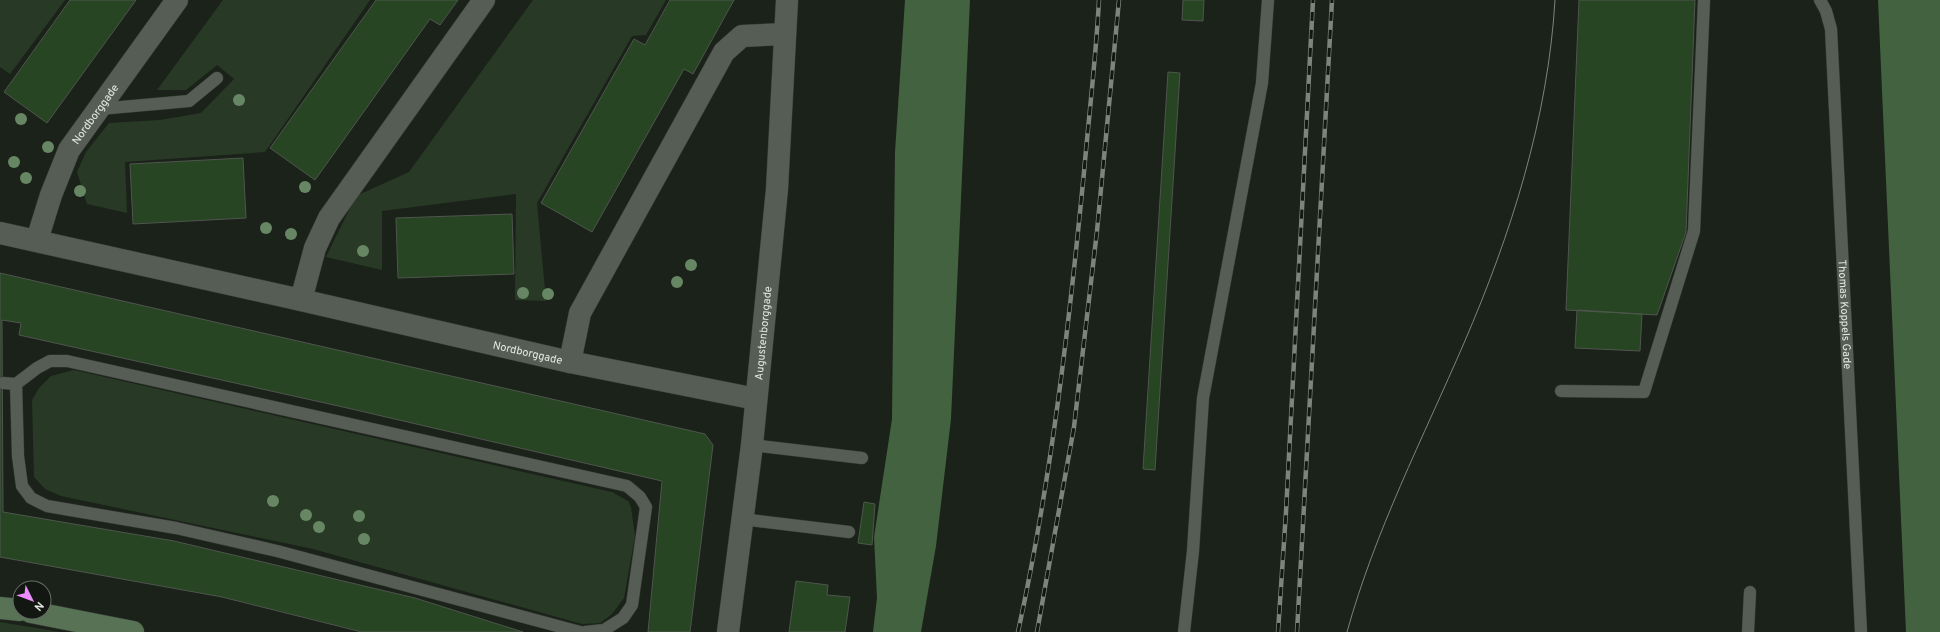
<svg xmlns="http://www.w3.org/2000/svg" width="1940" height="632" font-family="Overpass,sans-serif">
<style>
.green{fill:#283a25}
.forest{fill:#43623f}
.building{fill:#274423;stroke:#4f564e}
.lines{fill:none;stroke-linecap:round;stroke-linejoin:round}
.lane-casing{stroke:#373c36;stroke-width:13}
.street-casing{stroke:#373c36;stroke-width:23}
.secondary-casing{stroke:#373c36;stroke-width:23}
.lane{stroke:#565d55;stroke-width:12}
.street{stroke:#565d55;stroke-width:22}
.secondary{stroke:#577254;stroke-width:22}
.tram{stroke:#7e847d;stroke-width:1}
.rail-casing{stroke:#7e847d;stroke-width:4.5}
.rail{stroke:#121811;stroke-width:3;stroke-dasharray:9;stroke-linecap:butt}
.tree{fill:#678663}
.labels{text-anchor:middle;stroke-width:4;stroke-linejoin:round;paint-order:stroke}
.street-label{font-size:11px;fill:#e4e8e3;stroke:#121811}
</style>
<rect width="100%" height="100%" fill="#1b221a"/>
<path class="green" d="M0,0H65L10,74L0,67Z
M223,0H370L265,152L125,162L127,213L87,204L77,172L86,152L109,123L160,120L201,113L234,79L217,65L186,90H157Z
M533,0H666L646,35L632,36L537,203L546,301L515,300L516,194L382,211V270L326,257L356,196L409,172Z
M74,370L612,492L628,501L631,507L635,536L624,598L612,614L600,623L582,624L313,549L61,496L45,489L34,477L32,400L39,388L51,376Z
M0,622L60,632H0Z"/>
<path class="forest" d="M905,0H970L951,419L936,546L921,632H873L877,598L874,537L892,419L895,152Z
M1878,0H1940V632H1906Z"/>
<path class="building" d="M70,0H136L47,123L4,92Z
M376,0H458L440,25L430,19L315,180L270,148Z
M670,0H734L693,74L684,69L592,232L541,203L634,39L645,45Z
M1183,0H1204L1203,21L1182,20Z
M1579,0H1695L1686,232L1657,315L1566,310Z
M1168,72L1180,73L1155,470L1143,469Z
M243,158L246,218L133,224L130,164Z
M512,214L514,274L398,278L396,218Z
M0,273L705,434L713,445L690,632H648L662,481L343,407L19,335L21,323L2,320L3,512L174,541L415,598L523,632H362L222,597L0,557Z
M1577,310L1642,314L1640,351L1575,348Z
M864,502L875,504L872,545L858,543Z
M796,581L828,585L827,595L850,597L845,632H789Z"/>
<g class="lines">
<g class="lane-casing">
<g id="lane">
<path id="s1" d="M1820,0L1826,11L1831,29L1861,632"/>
<path d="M99,109L189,101L217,78"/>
<path d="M3,383L16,384L37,368L50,361H67L627,486L640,497L646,507L632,605L623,618L604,630L585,632"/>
<path d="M16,384L18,456L22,486L31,498L47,506L176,528L277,551L580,632"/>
<path d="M1561,391L1644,392L1694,231L1704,0"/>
<path d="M752,445L862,458"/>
<path d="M742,519L849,532"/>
<path d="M1184,632L1193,551L1203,398L1262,83L1268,0"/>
<path d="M1748,632L1750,592"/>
</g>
</g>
<g class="street-casing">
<g id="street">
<path id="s2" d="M0,233L301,300L570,362L756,399"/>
<path id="s3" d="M37,240L51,195L69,150L177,0"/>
<path d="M301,300L315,248L329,218L484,0"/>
<path d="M570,362L580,313L724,52L742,36L785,34"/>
<path id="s4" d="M728,632L752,445L777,189L787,0"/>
</g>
</g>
<g class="secondary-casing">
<path id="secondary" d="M0,608L20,610
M31,612L133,632"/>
</g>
<use href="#lane" class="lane"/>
<use href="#street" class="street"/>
<use href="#secondary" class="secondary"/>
<path class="tram" d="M1347,632C1375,531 1423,438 1464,343C1511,234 1548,119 1555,0"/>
<g class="rail-casing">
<path id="rail" d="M1018,632C1051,481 1069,326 1084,172C1089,115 1096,57 1099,0
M1037,632L1074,427L1097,231L1119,0
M1278,632L1286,512L1313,0
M1297,632L1332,0"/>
</g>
<use href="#rail" class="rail"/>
</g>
<g class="tree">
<circle cx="239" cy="100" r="6"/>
<circle cx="21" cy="119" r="6"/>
<circle cx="48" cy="147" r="6"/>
<circle cx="14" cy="162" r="6"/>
<circle cx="26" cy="178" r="6"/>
<circle cx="305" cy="187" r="6"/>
<circle cx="80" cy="191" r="6"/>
<circle cx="266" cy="228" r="6"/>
<circle cx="291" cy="234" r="6"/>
<circle cx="363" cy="251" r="6"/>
<circle cx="691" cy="265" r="6"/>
<circle cx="677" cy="282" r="6"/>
<circle cx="523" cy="293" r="6"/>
<circle cx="548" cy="294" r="6"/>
<circle cx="273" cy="501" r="6"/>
<circle cx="306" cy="515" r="6"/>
<circle cx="359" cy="516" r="6"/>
<circle cx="319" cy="527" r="6"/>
<circle cx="364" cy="539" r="6"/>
</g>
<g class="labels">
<g class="street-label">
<text dy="4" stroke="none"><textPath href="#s3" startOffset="140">Nordborggade</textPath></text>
<text dy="4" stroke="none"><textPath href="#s1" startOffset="317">Thomas Koppels Gade</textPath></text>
<text dy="4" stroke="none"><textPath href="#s4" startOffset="301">Augustenborggade</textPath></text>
<text dy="4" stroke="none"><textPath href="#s2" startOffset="541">Nordborggade</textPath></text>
</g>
</g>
<g transform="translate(32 600) rotate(132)"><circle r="19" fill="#121811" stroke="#666b65"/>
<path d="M0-3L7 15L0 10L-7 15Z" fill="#eb8dfb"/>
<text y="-6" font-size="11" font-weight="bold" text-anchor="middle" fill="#e4e8e3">N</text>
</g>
</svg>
